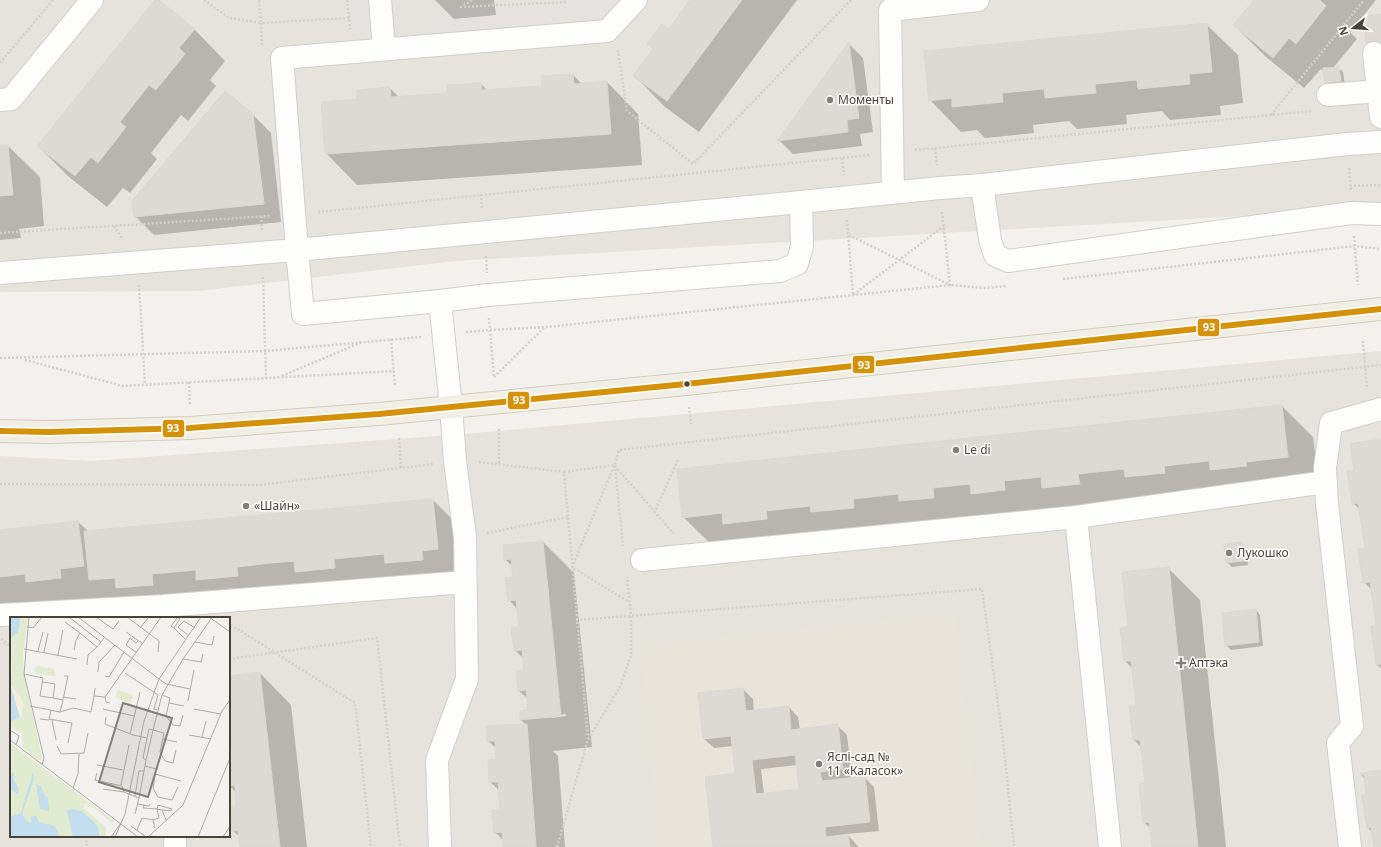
<svg xmlns="http://www.w3.org/2000/svg" width="1381" height="847" font-family="'Noto Sans',sans-serif">
<style>
.residential{fill:#e6e2dc;fill-rule:evenodd}
.education{fill:#e9e4da}
.parking{fill:#e5e2df}
.shadow{fill:#0003;fill-rule:evenodd}
.building{fill:#dddad6;stroke:#dbd8d4;fill-rule:evenodd}
.lines{fill:none;stroke-linecap:round;stroke-linejoin:round}
.minor-casing{stroke:#d1cfcb;stroke-width:24}
.major-casing{stroke:#d4ccbc;stroke-width:24}
.path{stroke:#d3d1cc;stroke-width:2.5;stroke-dasharray:2 2;stroke-linecap:butt}
.minor{stroke:#fdfdfc;stroke-width:22}
.major{stroke:#f1eee6;stroke-width:22}
.bus-1-casing{stroke:#fff;stroke-width:9}
.bus-1{stroke:#d4920b;stroke-width:6}
.poi-dot{fill:#847f78;stroke:#fff;stroke-width:1.5}
.bus-dot{fill:#494239;stroke:#fff;stroke-width:1.5}
.labels{text-anchor:middle;stroke-width:3;stroke-linejoin:round;paint-order:stroke}
.poi-label{font-size:12px;fill:#494239;stroke:#fff;text-anchor:start}
.inset-road{fill:none;stroke:#afaba6;stroke-width:1}
.view{fill:#847f78;fill-opacity:0.15;stroke:#847f78;stroke-width:2}
.inset-edge{fill:none;stroke:#494239;stroke-width:2}
.line-badge{stroke:#fff;stroke-width:1.5}
.badge-label{font-size:11px;text-anchor:middle;font-weight:bold;fill:#fff}
</style>
<rect width="100%" height="100%" fill="#f3f1ee"/>
<path class="residential" d="M0,0H1381V208L455,261L198,291L0,292Z
M1381,351V847H0V456L91,461L465,434ZM11,618H229V836H11Z"/>
<path class="education" d="M953,615L979,847H660L643,646Z"/>
<path class="parking" d="M354,0H368L372,40L358,41Z
M592,0H622L603,22L428,34L425,9Z"/>
<path class="shadow" d="M156,0H158L194,29L225,61L210,80L216,86L188,121L181,115L151,153L157,159L130,193L123,188L107,207L69,177L38,146Z
M435,0H494L496,15L454,19Z
M692,0H797L699,132L665,107L634,75L653,49L648,44L669,31Z
M1255,0H1376L1350,32L1357,39L1333,68H1338L1343,72L1345,86L1331,88L1326,83L1325,72L1321,69L1304,88L1266,57L1234,25Z
M1206,24L1238,55L1243,103L1220,106L1221,115L1170,120L1162,111L1126,115L1127,124L1077,129L1069,121L1033,125L1034,133L985,138L977,130L961,132L930,100Z
M849,44L863,58L873,132L860,134L862,146L793,154L779,140Z
M573,75L582,84L607,82L638,114L642,165L357,185L326,153L358,100L390,88L399,97L448,94L481,84L487,90L543,87Z
M252,114L271,133L281,222L154,235L135,216Z
M0,146H8L40,177L44,226L19,229L21,238L0,240Z
M1282,406L1313,437L1319,488L715,548L683,517Z
M1381,440V668L1377,665L1378,626L1372,590L1364,582L1366,549L1361,511L1353,503L1355,471Z
M433,500L464,531L469,580L183,606L184,616L160,618H148L139,610L121,611L108,598L90,600L0,621V531L78,522L88,531Z
M543,542L574,573L592,747L553,751L558,756L565,847H504V841L495,832L501,810L500,791L490,782L497,760L496,748L488,741L526,725L521,720L529,711L528,699L519,691L525,671L524,659L515,650L520,628L518,610L509,600L514,578L513,567L505,559ZM566,714V716L552,718L550,716Z
M1241,543L1246,548L1248,565L1232,567L1227,562Z
M1168,568L1200,600L1226,847H1153L1151,829L1144,822L1146,784L1142,748L1134,740L1137,707L1133,669L1125,661L1129,628Z
M1256,610L1260,615L1263,646L1231,650L1226,645Z
M260,673L291,705L307,847H241L240,837L233,831L237,807L236,793L229,785V757H234L233,746L229,742V677Z
M743,689L753,699L754,711L789,707L798,717L800,730L837,725L847,735L852,779L864,777L874,787L879,831L847,834L857,845L858,847H714L736,774L733,746L714,748L704,739ZM797,765L800,790L764,794L761,769Z
M1381,771V847H1375L1373,833L1368,828L1367,795L1365,779L1361,775Z"/>
<path class="building" d="M155,0H159L195,29L179,48L185,54L156,90L149,85L120,122L126,127L98,163L91,157L75,176L37,146Z
M690,0H742L667,101L633,76L653,49L647,44L662,24L669,29Z
M1254,0H1320L1326,6L1296,44L1289,38L1273,58L1233,25Z
M1381,14V50L1367,51L1364,16Z
M1207,23L1212,72L1189,74L1190,84L1138,89L1137,80L1095,84L1096,93L1045,98L1044,89L1002,93L1003,102L952,107V98L929,101L924,51Z
M849,42L859,118L847,120L848,132L777,141Z
M1339,67L1341,81L1325,83L1323,68Z
M573,74L574,84L607,81L611,134L325,154L321,102L357,99V90L390,87L391,97L447,93V85L481,83L482,90L542,86V76Z
M225,91L253,114L264,204L134,217L132,201Z
M0,145H8L13,195L0,196Z
M1282,405L1288,457L1246,462L1247,466L1210,470L1209,461L1164,466L1165,473L1125,477L1124,469L1078,474L1080,484L1042,488L1041,477L1004,481L1005,490L971,494L970,484L933,488L934,498L899,501L898,494L853,499L854,508L811,512L810,506L766,511L767,519L723,524L722,513L682,518L677,469Z
M1381,439V664L1376,665L1371,626L1376,625L1370,582L1363,583L1358,549L1365,548L1358,503L1352,504L1347,471L1354,470L1350,444Z
M433,499L438,549L422,551L423,560L385,563L384,554L334,559L335,568L295,572L294,561L271,563L237,567L238,576L196,580V570L152,574L153,585L116,588L115,578L89,580L84,531Z
M78,521L84,566L60,569L61,578L26,582L25,574L0,577V530Z
M543,541L561,716L520,720V711L528,710L526,690L518,691L516,671L524,670L522,650L514,651L511,628L519,627L516,600L508,601L505,578L513,577L511,559L504,560L503,545Z
M1242,542L1244,561L1226,563L1224,544Z
M1169,567L1198,847H1152L1149,822L1143,823L1139,784L1145,783L1140,740H1133L1129,706H1136L1131,661H1124L1120,628L1128,627L1122,572Z
M1256,609L1259,642L1225,646L1222,613Z
M260,672L280,847H240L238,830L232,831L230,807L236,806L235,786L229,785V756H233L230,737H229V676Z
M743,688L746,711L789,706L791,730L838,724L843,769L820,772L822,781L865,776L870,822L825,827L826,837L848,834L850,847H713L705,777L735,773L731,736L703,739L698,693ZM795,755L799,789L756,794L752,760Z
M527,724L536,847H503L502,832L494,833L492,810L500,809L498,782H489L488,760L496,759L495,741H487L486,726Z
M1381,770V847H1374L1371,828H1367L1362,795H1366L1364,775H1360V773Z"/>
<g class="lines">
<g class="minor-casing">
<path id="minor" d="M380,0L384,49
M1374,53L1381,117
M1328,95L1379,91
M0,100L11,99L92,0
M982,185L990,240L995,255L1008,261L1352,213L1381,214
M893,193L890,10L978,0
M801,202L940,188L982,185L1347,144L1381,142
M0,273L297,250L282,58L607,31L636,0
M1076,517L1110,847
M642,560L1076,517L1326,482
M0,615L163,606L465,582
M175,836V847
M440,847L437,760L467,679L465,537L455,461L451,407L440,301L303,314L297,250L801,202L802,246L797,264L780,271L488,295L440,301
M1350,847L1338,743L1352,726L1327,504L1325,468L1331,423L1381,409"/>
</g>
<g class="major-casing">
<path id="major" d="M0,431L49,432L190,428L379,414L686,384L1381,309"/>
</g>
<path class="path" d="M204,0L229,18L261,23L259,0
M347,0L349,18
M472,0L461,7L566,2L565,0
M262,45L261,23L349,18L350,29
M618,50L627,111L693,164L851,0
M0,63L53,0
M1271,115L1364,0
M935,148L937,165
M915,150L1312,111
M842,158L844,175
M1349,168L1351,191
M1350,186L1381,185
M481,194L482,209
M318,212L870,155
M261,216L262,230
M847,220L853,295L944,226
M114,226L123,240
M0,233L271,216
M849,235L950,285L942,212
M1354,236L1358,285
M486,256L487,273
M263,277L266,378
M1063,279L1355,246L1381,249
M139,285L145,384
M489,318L494,377
M466,332L490,330L546,327L950,285L985,288L1006,286
M391,339L395,387
M1363,341L1367,388
M0,358L265,351L421,337
M25,360L123,386L394,371
M282,376L362,342
M494,377L545,327
M189,382L190,406
M689,407L691,424
M399,438L401,468
M479,462L564,472L588,739L557,847
M499,463V427
M615,465L623,546
M614,466L572,567L629,602
M615,466L673,533
M564,472L615,465L619,450L1381,365
M0,484L259,485L433,464
M654,513L678,460
M487,533L568,517
M576,620L982,589L1003,740L1014,847
M231,625L355,703L371,847
M1,639L11,647
M229,659L377,638L400,847
M588,739L620,687L631,655V615L627,577
M86,836L87,847"/>
<use href="#minor" class="minor"/>
<use href="#major" class="major"/>
<g class="bus-1-casing">
<path id="bus-1" d="M0,431L49,432L190,428L379,414L686,384L1381,309"/>
</g>
<use href="#bus-1" class="bus-1"/>
</g>
<g class="poi-dot">
<circle cx="830" cy="100" r="4"/>
<circle cx="956" cy="450" r="4"/>
<circle cx="246" cy="506" r="4"/>
<circle cx="1229" cy="553" r="4"/>
<path d="M1179 657h4v4h4v4h-4v4h-4v-4h-4v-4h4z"/>
<circle cx="819" cy="764" r="4"/>
</g>
<circle class="bus-dot" cx="687" cy="384" r="3.5"/>
<g class="labels">
<g class="poi-label">
<text x="838" y="104">Моменты</text>
<text x="964" y="454">Le di</text>
<text x="254" y="510">«Шайн»</text>
<text x="1237" y="557">Лукошко</text>
<text x="1189" y="667">Аптэка</text>
<text x="827" y="761">Яслі-сад №<tspan x="827" dy="14">11 «Каласок»</tspan></text>
</g>
</g>
<g transform="translate(10 617)">
<rect width="220" height="220" fill="#f3f1ee"/>
<path d="M10,0H18L13,36L14,59L32,140L29,144L13,130L12,116L0,110V104L12,99L11,81L0,67L2,52L0,22L8,15ZM27,49L44,52L46,59L26,57L24,53ZM108,73L123,78L121,86L105,81ZM0,126L104,204L103,206L76,186L73,191L97,211L95,220H0Z" fill="#e1ebd0"/>
<path d="M2,70L13,86L12,99L8,94Z" fill="#f4eedb"/>
<path d="M0,0H10V4L8,15L0,22ZM0,67L10,100L1,104H0ZM4,155L3,161L9,172L8,177L0,172V157ZM23,155L24,162L12,197L18,206L22,205L20,200L26,199L29,205L45,209L50,220H0L1,199L11,196ZM26,167L31,169L35,179L38,180L39,194L30,192ZM62,192L71,194L84,205L89,213V220H63L57,194Z" fill="#c2dded"/>
<path class="inset-road" d="M19,0L14,57L34,141L32,148M59,0L91,25M68,0L149,62L134,104L115,197L105,220M86,0L103,12L109,4M117,0L149,24L148,35M199,0L220,15M55,5L70,16M17,10L23,11L32,0M130,11L139,0M164,11L161,9L168,0L170,2L164,11L176,23M116,15L133,27M179,19L168,10L174,4L185,11M185,25L202,28L204,19M14,32L67,42M64,33L66,23L70,16L87,30L94,21M28,34L33,15M34,35L38,16M127,36L116,28L120,21L126,26L128,24M193,37L191,45L173,42L201,2M48,38L53,13M77,48L78,38L87,30M88,55L89,45L105,28M115,56L148,78L144,92L147,93M14,57L33,61L30,79L43,81L45,67L32,65M95,59L99,60L114,35M85,71L84,79L95,80M180,72L156,67L149,62L191,0M152,78L143,113L154,116L150,135L155,144L163,146L166,133M53,80L66,82M53,83L58,59H54M178,84L184,53M100,86L96,85L95,80L151,0M159,86L174,89M20,89L50,95L53,83L43,81M93,92L124,99M184,92L211,97M50,95L63,91L81,95L84,79M173,98L170,109L163,108L156,99L160,81L152,78L173,42M96,100L95,107L123,118L137,121L139,112L143,113L136,143L133,141L137,121M30,102L39,103L41,93M39,102L62,106L58,126M42,103L46,123M0,113L9,119L6,128M120,117L130,75M179,118L201,122M192,120L196,104M153,122L167,125M0,123L128,220M47,129L51,137L74,136L78,116M87,148L113,153M135,149L146,152L143,171L148,180L162,183L168,170M87,156L85,163L112,169L114,175L129,181L136,143M145,157L171,164M111,168L119,128M63,171L68,157L69,137M93,172L114,175M125,179L129,154H134M128,187L139,189L140,187M134,188L133,191L147,192L149,201L143,203M152,193L147,192L148,188L162,192L161,194L152,193L156,203M125,197L129,181M121,209L136,220M127,213L132,201L143,203L145,211M101,220L111,206M138,220L173,188L212,94L220,83M188,220L220,141M213,220L220,209"/>
<path class="view" d="M113,86L162,101L138,180L89,165Z"/>
<rect width="220" height="220" class="inset-edge"/>
</g>
<g class="line-badge">
<rect x="1197" y="318" width="23" height="19" rx="4" fill="#d4920b"/>
<rect x="852" y="355" width="23" height="19" rx="4" fill="#d4920b"/>
<rect x="507" y="391" width="23" height="19" rx="4" fill="#d4920b"/>
<rect x="162" y="419" width="23" height="19" rx="4" fill="#d4920b"/>
</g>
<g class="badge-label">
<text x="1209" y="331">93</text>
<text x="864" y="369">93</text>
<text x="519" y="404">93</text>
<text x="173" y="432">93</text>
</g>
<g transform="translate(1353 28) rotate(253)" stroke="#ffffff" stroke-width="3" paint-order="stroke">
<path d="M0-3L7 15L0 10L-7 15Z" fill="#494239"/>
<text y="-6" font-size="11" font-weight="bold" text-anchor="middle" fill="#494239">N</text>
</g>
</svg>
